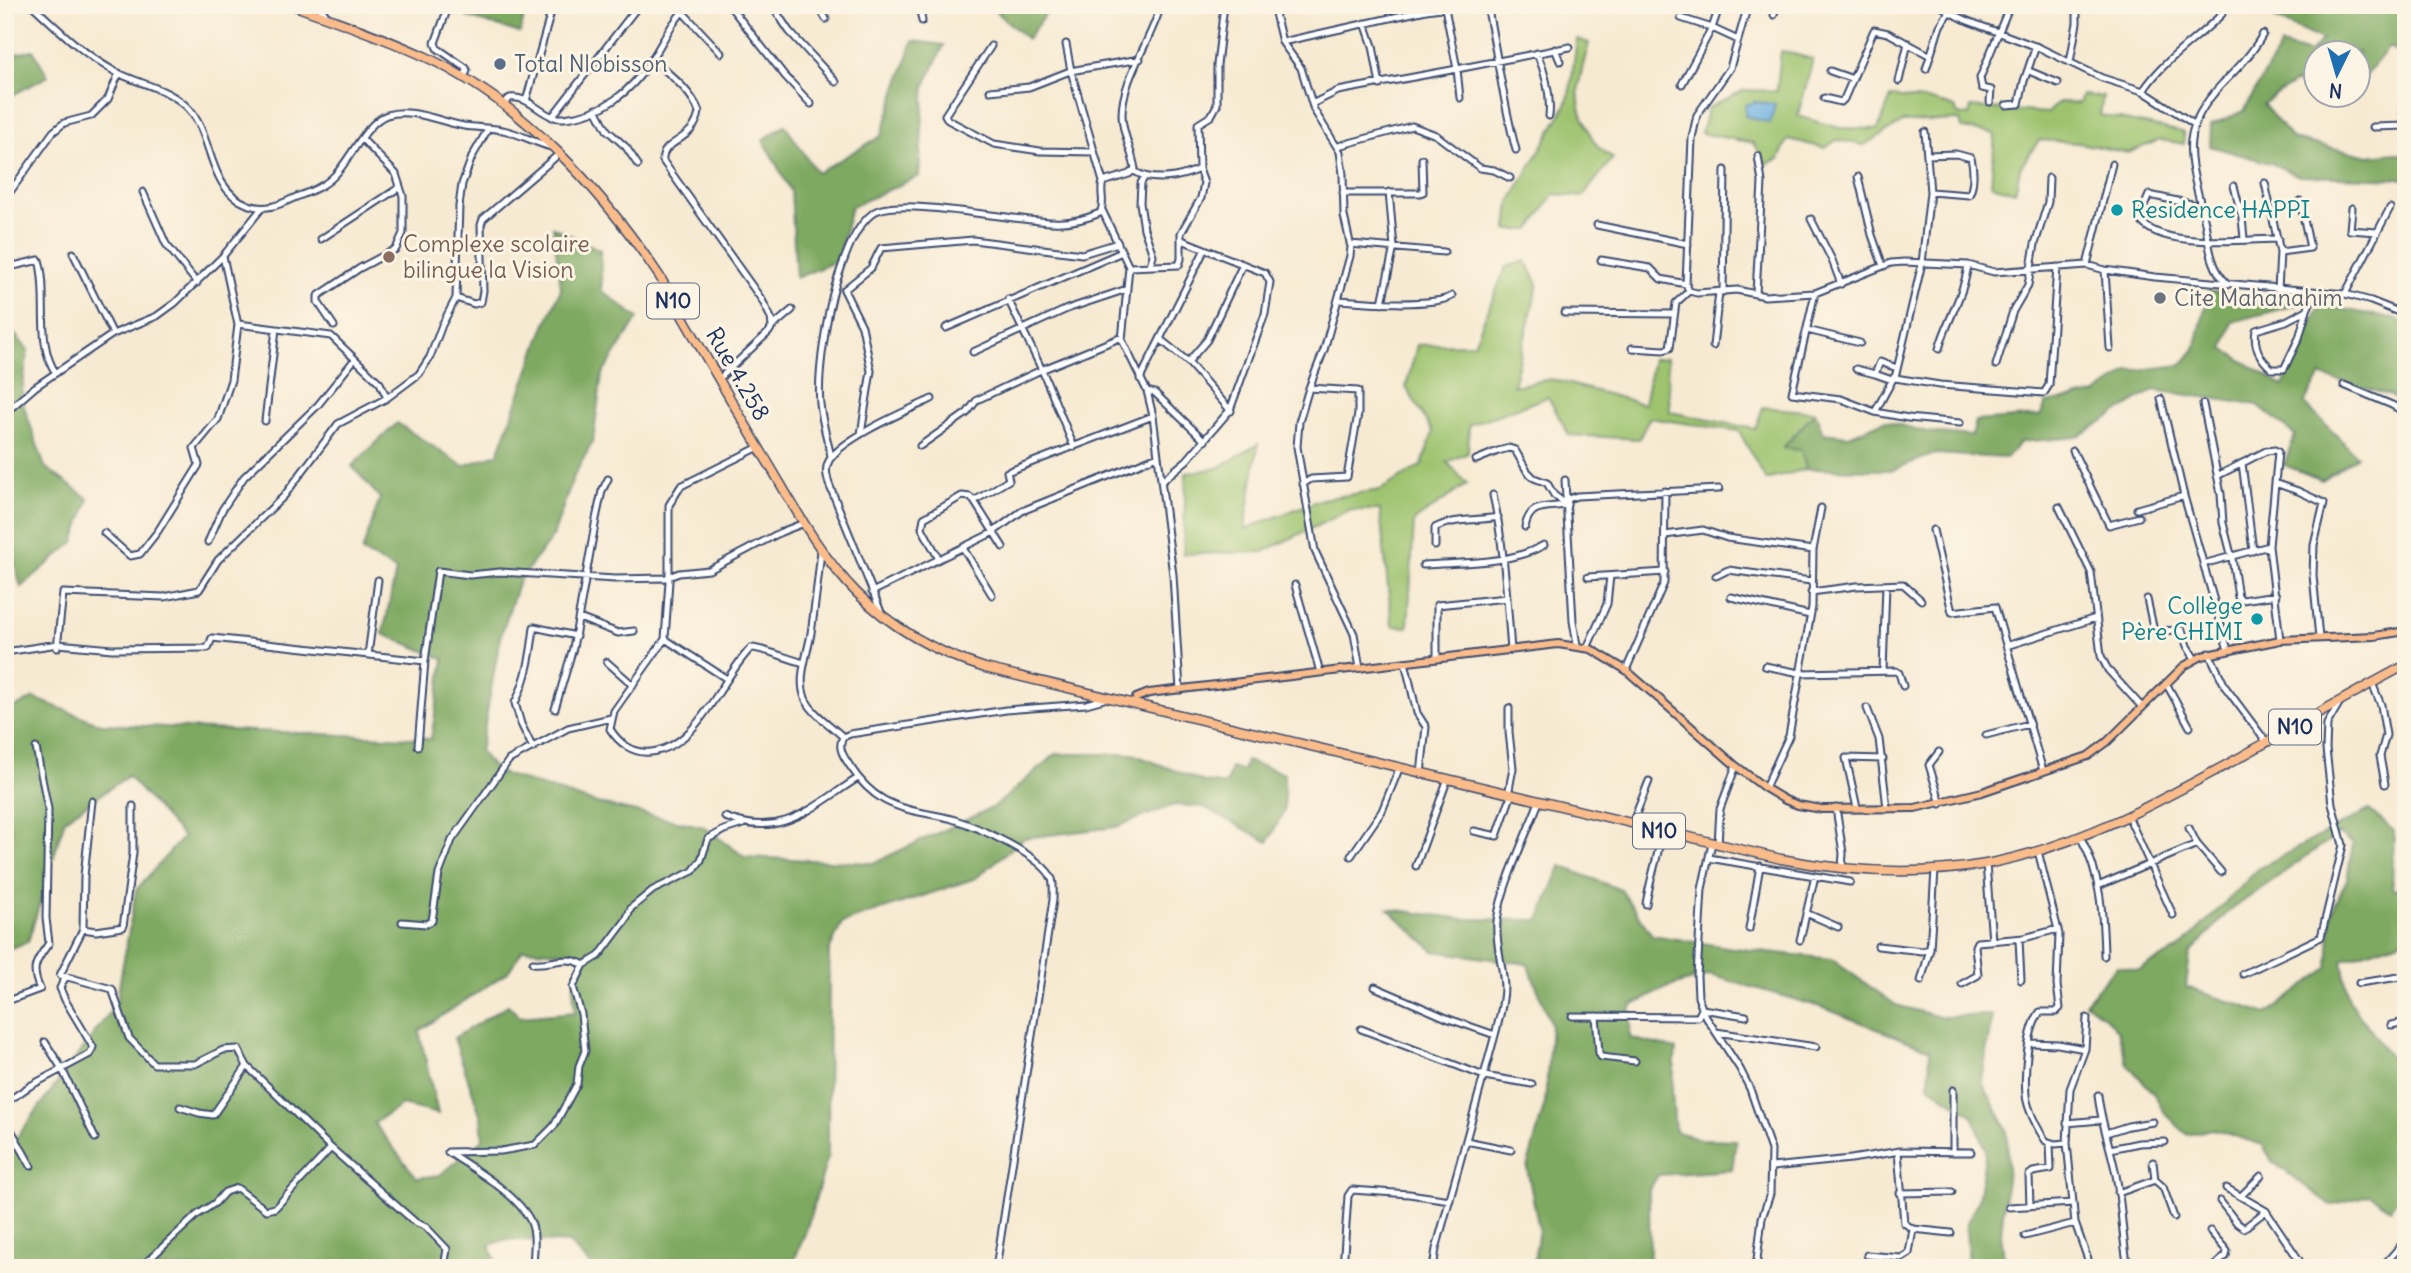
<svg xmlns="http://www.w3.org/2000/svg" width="2411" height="1273" font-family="Delius,sans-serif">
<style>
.green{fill:#9dc36e;stroke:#5c7966;stroke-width:2}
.forest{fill:#7ea961;stroke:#4c6c60;stroke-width:2;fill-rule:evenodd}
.water{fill:#6db1e3;stroke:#4470a0;stroke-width:2}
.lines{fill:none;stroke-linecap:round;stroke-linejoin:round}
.minor-casing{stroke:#3c4b6f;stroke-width:9}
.major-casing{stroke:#3c4b6f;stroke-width:10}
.highway-casing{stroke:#3c4b6f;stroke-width:11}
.minor{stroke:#fff;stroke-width:5}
.major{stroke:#f9bc8a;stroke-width:6}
.highway{stroke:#f9bc8a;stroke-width:8}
.service-dot{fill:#5c6f8a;stroke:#fcf5e5;stroke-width:2.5}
.culture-dot{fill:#0f9aa8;stroke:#fcf5e5;stroke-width:2.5}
.education-dot{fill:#8d6e63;stroke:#fcf5e5;stroke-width:2.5}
.worship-dot{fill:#6b7280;stroke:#fcf5e5;stroke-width:2.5}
.labels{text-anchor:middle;stroke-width:6;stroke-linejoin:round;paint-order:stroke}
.shield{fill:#fcf5e5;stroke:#5e6a86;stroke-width:2}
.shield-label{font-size:21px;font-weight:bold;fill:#1b2f5e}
.service-label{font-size:23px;fill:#4e5e75;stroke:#fcf5e5;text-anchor:start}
.culture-label{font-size:23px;fill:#0d838f;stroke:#fcf5e5;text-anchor:start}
.education-label{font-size:23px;fill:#785e54;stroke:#fcf5e5;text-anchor:start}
.worship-label{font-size:23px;fill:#5b616d;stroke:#fcf5e5;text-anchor:start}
.street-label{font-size:23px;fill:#1b2f5e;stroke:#fcf5e5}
</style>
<rect width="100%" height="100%" fill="#fcf5e5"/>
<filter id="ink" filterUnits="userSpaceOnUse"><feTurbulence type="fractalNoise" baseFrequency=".0143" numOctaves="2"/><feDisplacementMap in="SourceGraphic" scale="14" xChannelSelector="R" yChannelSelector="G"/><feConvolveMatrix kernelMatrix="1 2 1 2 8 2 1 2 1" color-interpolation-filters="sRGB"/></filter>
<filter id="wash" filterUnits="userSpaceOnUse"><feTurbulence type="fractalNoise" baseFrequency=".00686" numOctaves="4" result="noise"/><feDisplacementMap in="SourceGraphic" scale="28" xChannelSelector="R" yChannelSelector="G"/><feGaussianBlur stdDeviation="1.57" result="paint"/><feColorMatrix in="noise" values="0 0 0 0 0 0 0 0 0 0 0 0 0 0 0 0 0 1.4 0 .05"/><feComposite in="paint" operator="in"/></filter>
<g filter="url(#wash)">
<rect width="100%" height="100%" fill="#f7ead2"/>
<path class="green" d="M1577,39L1589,43C1580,78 1571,95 1588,129C1594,144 1599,149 1613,158L1582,197L1554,194L1530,230H1507L1510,202L1566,105L1570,91Z
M1781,51L1813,59L1798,116L1839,128L1878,129L1891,97L1935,101L1955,108L1958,114L1969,116L1971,107L2048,113L2059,102L2079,103L2082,95L2103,97L2100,115L2183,132L2184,144L2159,140L2128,153L2079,143L2039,140L2020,168L2015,192L1991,185L1995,134L1962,128L1960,120L1903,122L1864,145L1837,140L1824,148L1788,139L1779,159L1766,164L1753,143L1701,133L1708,108L1744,90L1777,91Z
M1526,261L1538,284L1513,386L1551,379L1644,404L1653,359L1667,358L1670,412L1755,429L1763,407L1815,412L1783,448L1801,450L1806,469L1766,480L1739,431L1649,418L1639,439L1569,435L1548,397L1469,425L1468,453L1447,462L1467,484L1414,521L1408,627L1392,626L1380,510H1349L1263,552L1183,554L1186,473L1218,468L1258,444L1245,529L1322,499L1380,490L1422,465L1433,432L1406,387L1417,345L1474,344L1506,267Z"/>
<path class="forest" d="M457,5H527L520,33L467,17Z
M989,5H1072L1047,12L1027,39Z
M2263,5H2406V56L2389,47L2359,83L2358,52H2316V85L2294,83L2263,104L2292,139L2369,156L2396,153L2406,156V179L2299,176L2273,164L2210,146L2211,125L2244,111L2281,45L2310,53L2322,40L2276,19Z
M913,41L944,45L925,85L919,176L851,207L837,261L796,278L791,191L763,140L785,125L817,173L881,136Z
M33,50L48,76L5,99V56Z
M553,227L600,250L602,291L638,318L602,375L593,441L573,478L553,536L519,581L500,638L480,752L497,772L595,803L704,827L745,857L873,863L994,807L1056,754H1133L1204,782L1226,785L1231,768L1243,771L1246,761L1284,773V811L1268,842L1204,807L1174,805L1116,827L1024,838L976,878L842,923L829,951L828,1156L806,1231L791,1268H593L569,1243L506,1239L490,1245L496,1262L515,1268H5V1153L116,1004L136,890L183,837L128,776L65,819L28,942L5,950V712L34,698L101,724L431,739L444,659L383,634L396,570L362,552L380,498L352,466L397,423L463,466L498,454L542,333L561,289ZM523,949L585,954L573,987L575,1012L520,1017L508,1005L454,1038L481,1117L483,1139L440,1175L417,1178L374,1123L402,1105L438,1114L419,1031L508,972Z
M2209,291L2300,304L2232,322L2224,349L2283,386L2320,305L2397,319L2406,324V407L2389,395L2321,376L2304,403L2357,456L2322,480L2284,465L2295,435L2258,405L2154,390L2077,437L2021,442L2006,458L1935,454L1892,470L1806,469L1801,450L1783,448L1815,412L1823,433L1849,436L1884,421L1927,432L1972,436L1976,421L2040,416L2046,403L2096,394L2129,371L2182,365L2195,349Z
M5,323L28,350L21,398L45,467L89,499L74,542L21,587L5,530Z
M2369,810L2394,831L2392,888L2406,892V939L2342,960L2349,1000L2406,1079V1188L2390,1209L2370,1195L2330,1205L2272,1161L2263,1145L2212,1129L2187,1135L2163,1111L2154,1093L2127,1064L2118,1031L2105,1017L2085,1003L2117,966L2138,970L2179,949L2259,868ZM2338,834L2353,843L2347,879L2331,914L2328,968L2267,1014L2186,987L2190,954L2228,912Z
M1561,866L1621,890L1652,935L1733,948L1831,959L1896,1005L1940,1017L1992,1015L1982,1082L2007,1130L2008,1169L2001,1233L2005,1268H1968L1966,1225L1978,1200L1986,1150L1973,1116L1929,1086L1930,1050L1824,1008L1710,975L1668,987L1631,1006L1630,1038L1676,1049L1672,1092L1675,1131L1700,1139L1736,1140L1732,1170L1658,1175L1649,1190L1650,1268H1533L1539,1229L1527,1168L1545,1103L1551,1024L1528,964L1434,951L1388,909L1464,919L1539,920Z"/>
<path class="water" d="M1755,102L1775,104L1770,123L1745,116V105Z"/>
</g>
<g filter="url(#ink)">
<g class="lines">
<g class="minor-casing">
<path id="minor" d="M32,5C58,29 83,54 114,71C140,85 168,87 189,109C214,137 207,190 249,205C266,211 279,205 294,198C309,192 324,187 335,175C350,160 366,122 387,115C411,107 440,122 464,126C478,128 493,127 507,131C522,135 536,143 551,147
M317,5L327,16
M449,5L435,43L437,48L466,68L467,71L463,78
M676,5L721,53
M729,5L785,76L811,104
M772,5L789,31L836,82
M818,5L826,19
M919,5L922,21
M1273,5L1282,42L1301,68L1314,110L1340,152L1343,174L1344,216L1351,247L1350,256L1324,350L1309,388L1299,422L1297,447L1315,551L1354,634L1360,668
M1487,5C1497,53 1503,102 1516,150
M1720,5L1712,28L1738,40
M1941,5L1949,12L1968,21L2040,48L2102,78L2143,91L2194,124
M1445,8L1457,69L1570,47
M1774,15L1776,5
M1681,18L1712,28L1682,84
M1365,23L1373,46L1380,85
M1282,42L1426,10L1463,5
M1066,44L1071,71L1103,182
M991,46L945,115L948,120L994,144L1040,151L1094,152
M1555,49L1560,61
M1537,53C1545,72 1551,96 1549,116
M652,59C668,73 692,91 699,112C695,142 660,140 663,161L762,300L771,318L772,327L769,332L719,379
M2070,62L2077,23V5
M1926,69L1940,26L1953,5
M1830,71L1853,79
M2029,71L2058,83
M1899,81L1908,43
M2405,89L2403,114L2406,123
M990,91L1029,87L1070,71L1140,59
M2143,91C2165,58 2195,41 2222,14
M1824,98L1841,102L1844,99L1874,30L1888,33L1929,55
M526,101L553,5
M1990,102L1991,90L1982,88L1980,78L2010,5
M1312,104L1338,91L1457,69L1460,98
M502,105L510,98C531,95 543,120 564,118C604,114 631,92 652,59C664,40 672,21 689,5
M2006,105L2019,104L2024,81L2036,46
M596,109L607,130L626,147L638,165
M552,117L639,5
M2373,127L2406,126
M1925,132L1930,192L1922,263L1895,378L1940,385L2044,393L2049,385L2057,267
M1338,146L1412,126L1436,135L1480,168L1494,170L1510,178
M1927,155L1956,154L1971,158C1974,169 1974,186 1969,195L1930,192
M1134,171C1152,183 1180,178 1199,169L1198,124L1211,116L1217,105V65L1224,5
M1858,177L1872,235L1883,266
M1144,178L1141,183L1140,203L1144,229L1153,255L1150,265
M2265,183L2280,252L2278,290
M2234,186L2242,218L2244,239
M143,192L166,244L197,283
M1343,193H1420L1423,192L1422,159
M5,199L53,132L64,123L91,116L108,99L119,73
M2201,206L2149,195L2139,218C2157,250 2245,239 2278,239
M2352,208L2350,230L2377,232
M1102,210L1129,267L1122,340L1147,391L1153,416L1173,575L1180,690
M1811,219L1832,260L1841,284
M1597,225L1688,244
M321,239L400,187
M1350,244L1444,252
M5,249L11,267
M2280,252L2310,248L2300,201
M73,253L113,334
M1601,260L1650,268L1661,279L1686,284
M2087,265L2112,164
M1129,267L1179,265L1181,259V233L1201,198L1204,183L1199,169
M5,268L39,260C49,294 35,344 56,373
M2105,270L2110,348
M2226,282C2209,266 2209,240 2204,218C2190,158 2176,133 2222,84C2237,69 2252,54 2263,34
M1689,291L1686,284L1692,138L1697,115L1730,68L1748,5
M1723,292L1725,170
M1815,293L1792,393L1841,399L1875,412L1908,418L1960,423
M1756,294L1762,182L1758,156
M2345,294L2390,208
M456,298L474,304L481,302L483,291L481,225L483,219L559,154
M1008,299L1042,370L1074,447
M1339,300C1361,302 1435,307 1452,296
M1382,303L1394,247L1389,192
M2307,310L2286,321L2256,330C2253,346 2260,359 2272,369H2284L2299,338L2307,310L2315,292
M1564,313L1674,314
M238,324L331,336L380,383L387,398
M334,326L318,302V296L360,268L396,249L403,233V196L396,174L362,139
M772,327L792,310
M946,328L1122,252
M1807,330L1860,343
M1160,339L1187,361L1231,411
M1713,346L1719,292
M1632,348L1664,350L1670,348L1676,303L1689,291L1697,293L1737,290L1765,296L1815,293L1891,263L1904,262L1968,265L1994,272L2087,265L2105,270L2155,277L2345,294L2371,301L2406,315
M1939,349C1947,320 1964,295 1968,265
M973,352L1067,309L1127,289
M1188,362L1207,340L1243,264
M1996,365L2013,311L2028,285L2035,244L2048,202L2049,178
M1856,369L1875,374
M1140,379L1205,249
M1892,380L1875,374L1880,362L1897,368
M2344,385L2392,405L2406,413
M1147,391L1155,393L1205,441
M2161,399L2184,496L2228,650
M2203,404L2221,494L2223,523L2232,558L2238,597L2242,600L2276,595
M1875,412L1894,377
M5,413L35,387L113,334L157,316L175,303L223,256L262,208
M265,421L276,329
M861,434L871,371L862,326L844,290L871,268L881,248L973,240L1082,254L1118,243
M920,446L967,413L977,400L1041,370L1122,337
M759,447L681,486L669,505V581L665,639L614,711L610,729C619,743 633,754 651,752C699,747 720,679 751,648C760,647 791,660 804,663
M2073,451L2109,525L2139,517
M831,456C827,439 822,422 820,404C817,374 827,312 836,283C844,260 853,228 873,213C896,195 1019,222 1053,222C1068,223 1086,219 1100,213C1106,202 1099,192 1103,182L1129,174L1135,169C1132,150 1122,134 1122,115C1122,79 1151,41 1161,5
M1476,460L1498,451L1509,448L1515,450L1527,471L1534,478L1547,483L1554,495L1567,505
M2242,463L2253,551
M2217,476L2266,451L2275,450L2278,452L2269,546L2280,640
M1565,480L1573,621L1577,645
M1162,481L1187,460L1230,410L1265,314L1270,282L1265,273L1182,240
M2275,483L2298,491L2324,503L2314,545L2313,575L2319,638
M1303,484L1311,479L1347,477L1358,414V391L1309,388
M1493,495C1504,544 1507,599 1511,650
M974,501L1009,480L1007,472L1153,416
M2059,507L2091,572L2101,656L2108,670L2141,706
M2137,509L2184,496
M1525,527C1530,503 1545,508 1567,505L1568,499L1577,496L1719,489
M1933,530L1952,612L1995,607L2043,771
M104,533L130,556L140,554L158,531L199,465L194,448L218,419L231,380L238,325L223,256
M1665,535L1703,530L1727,538L1813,550
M208,542L222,510L244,477L318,405L354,360
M1435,546V528C1452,518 1478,521 1498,517
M963,548L992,595
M821,551C818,579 815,606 811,633C808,654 797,677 805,698C812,714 831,725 843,737
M939,559L922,528L924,518L962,496L970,497L974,501L1003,547
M2203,564L2269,546
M1423,565C1463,562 1508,565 1544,545
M1716,576L1728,570L1811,581
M1588,577L1665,572
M1295,585L1320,672
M872,592L992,533L1022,511L1158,456
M1811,592L1857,586L1903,584L1921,600
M1731,597L1810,615
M2147,599L2154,631L2182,630L2187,646L2195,659
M881,612L829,484C827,477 825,470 828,463C837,440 908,410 932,399
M579,618L618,633L634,631
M665,639L727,679
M2006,646L2096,618
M57,648L63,593L164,597L199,590L218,560L284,496L338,424L387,398L419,374L430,357L442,325L456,298L459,206L462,184L472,157L488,129
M1587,648L1607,604L1610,576
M5,652L58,644L112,649L208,648L212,638L425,661
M2209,653L2226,688L2267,743
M368,655L378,580
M1437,659V605L1507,598
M607,662L633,685
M1405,662L1417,713L1426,727L1421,774
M1765,666L1800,673L1896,671L1899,673L1903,686
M1626,670L1664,583L1665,491
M1883,671L1886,585
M2166,683L2190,727
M2372,683L2381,705L2386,735L2380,756L2385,784
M1867,708L1879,739L1887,808
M555,709L573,648L596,519L602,491L608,479
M1986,735L2029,724
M418,746L425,661L438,571L470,575L500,572L615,579L666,578L679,573L709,570L781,532L804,523
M533,748L521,724L515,703C527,679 531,654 534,627L576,636
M1939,752L1929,765L1941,804
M1765,788L1789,736L1812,607L1813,550L1821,508
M1508,795L1513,768L1509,732V708
M92,801L84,876L83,929L60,975L112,989L129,1038L154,1064H195L223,1050L238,1049L247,1066L331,1148L415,1222L426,1227L447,1249L444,1268
M1836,808L1843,853L1842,869
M1857,808L1846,758L1883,759
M725,817C782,840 812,807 858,778
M2129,818L2173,915
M1632,824L1649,781
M2189,828L2197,844L2221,872
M1474,831L1497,836L1511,796
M2081,838C2101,875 2103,914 2104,956
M1712,843L1702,889L1697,976L1698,997L1704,1014L1740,1069L1750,1089L1771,1150L1770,1194L1762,1218L1756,1268
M1718,845L1720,809L1736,766
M2038,851L2059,934L2057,985L2060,1008L2056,1012H2040C2027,1030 2024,1073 2026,1095C2027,1108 2038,1130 2046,1141L2055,1144L2067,1143
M1351,856L1382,811L1399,769
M1709,858L1850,882
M1986,864L1992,941
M1416,866L1447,781
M2098,886L2197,844
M1646,904C1650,879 1658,857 1662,832
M1806,913L1838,927
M402,922L426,924L432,921L439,874L452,840L509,760L568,728L611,718
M83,929L96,931L123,927L133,853V806
M1749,929L1760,866
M2019,939L2021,980
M1800,940L1815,876
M1878,946L1922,951L1930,949L1935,870
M533,963C554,965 565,954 584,965
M2243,974L2321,937L2343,845L2332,804L2326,749L2327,724L2340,702
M1921,981L1930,949
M2359,983L2406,976
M1962,984L1978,975L1975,946L1977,942L2024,938L2058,929
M1375,987L1449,1019L1495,1035
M5,998L10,1000L40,989C30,968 36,961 49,943L46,918L48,809L36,748
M1572,1016L1698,1017L1702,1009L1746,1016
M1596,1016L1599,1053L1601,1057L1635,1061
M2087,1018L2085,1049L2070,1089L2067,1143L2075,1223L2091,1268
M2391,1025L2406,1022
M1361,1029L1484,1076L1532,1084
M1716,1032L1816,1047
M45,1042L62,1069L95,1138
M2030,1043L2058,1044L2085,1049
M2098,1095C2101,1123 2111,1148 2116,1175C2122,1206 2122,1237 2128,1268
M5,1103L30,1086L90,1054L93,1047L65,1000L60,988L65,978
M180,1107L199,1113L213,1115L247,1066
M5,1119L31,1166
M2067,1123L2101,1120
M2106,1133L2128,1126L2153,1122
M1466,1141L1511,1150
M2110,1149L2139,1143L2165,1142
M1898,1152L1904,1223L1913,1229L1951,1233
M1953,1152V1090
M1772,1167L1851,1159L1900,1151L1971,1152
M2155,1180L2163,1187L2174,1217
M2226,1188L2266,1211L2299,1260L2302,1268
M1900,1193L1952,1192
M2118,1193L2155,1180L2153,1162
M2241,1196L2261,1176
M2220,1201L2237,1223L2244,1228L2266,1211
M2030,1206L2029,1175L2033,1172L2051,1169L2050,1144
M2009,1207L2073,1203
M2210,1231L2227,1251L2226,1256L2212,1268
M2025,1236L2075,1223
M1867,1255L1901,1258L1909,1253L1913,1229
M140,1268L197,1215L215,1203L225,1192L237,1188L266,1210L275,1208L331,1148
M533,1268C533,1256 536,1241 533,1229C528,1200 471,1167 448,1152L501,1151L535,1145L554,1126L577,1084L579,1066L585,1051L581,1014L573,987L584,965L599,956L626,920L631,908L653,890L693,871L701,860L708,839L724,830L743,824
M996,1268L1053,900C1053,893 1054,885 1052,879C1043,856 976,826 952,819C929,813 906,812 884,800C870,792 859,780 850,766C844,757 837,748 843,737L850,734L1006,710L1086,704L1104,699
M1343,1268L1348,1196L1352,1190L1409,1194L1450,1200
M1433,1268L1436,1249L1495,1035C1499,1020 1504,1003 1504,987C1503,965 1495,943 1497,921C1501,888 1526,835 1539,802
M2381,1268L2406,1240"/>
</g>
<g class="major-casing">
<path id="major" d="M1136,698L1149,693L1558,644L1591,649L1626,670L1736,766L1765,788L1785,800L1798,805L1822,809L1915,808L1982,792L2088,756L2107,742L2184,666L2202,656L2280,640L2374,636L2406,631"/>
</g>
<g class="highway-casing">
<path id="highway" d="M292,5C337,21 383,37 426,57C522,102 602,190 660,277C696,340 732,403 770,466C796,510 821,557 857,593C892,628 938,653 985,668L1781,859C1848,872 1918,876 1986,864C2080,846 2161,801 2244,755C2297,725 2351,694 2406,665"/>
</g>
<use href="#minor" class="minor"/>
<use href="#major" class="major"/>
<use href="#highway" class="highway"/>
</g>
</g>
<circle class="service-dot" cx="500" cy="64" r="7"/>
<g class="culture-dot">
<circle cx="2117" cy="210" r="7"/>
<circle cx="2257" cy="619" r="7"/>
</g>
<circle class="education-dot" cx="389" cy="257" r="7"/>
<circle class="worship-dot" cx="2160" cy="298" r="7"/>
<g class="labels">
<g class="shield">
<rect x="647" y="283.5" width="52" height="35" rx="5"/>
<rect x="2269" y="709.5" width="52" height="35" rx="5"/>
<rect x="1633" y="813.5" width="52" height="35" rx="5"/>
</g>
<g class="shield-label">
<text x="673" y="308">N10</text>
<text x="2295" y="734">N10</text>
<text x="1659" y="838">N10</text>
</g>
<g class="service-label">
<text x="514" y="72">Total Nlobisson</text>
</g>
<g class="culture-label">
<text x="2131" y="218">Residence HAPPI</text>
<text x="2243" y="614" text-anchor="end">Collège<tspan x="2243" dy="26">Père CHIMI</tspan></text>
</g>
<g class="education-label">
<text x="403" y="252">Complexe scolaire<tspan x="403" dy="26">bilingue la Vision</tspan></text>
</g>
<g class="worship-label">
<text x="2174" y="306">Cite Mahanahim</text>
</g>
<g class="street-label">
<text transform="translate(738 374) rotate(60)" y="8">Rue 4.258</text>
</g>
</g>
<rect width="2411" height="1273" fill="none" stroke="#fcf5e5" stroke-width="28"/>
<g transform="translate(2337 74) rotate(185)"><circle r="33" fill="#fcf5e5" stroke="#a2a6af" stroke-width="2"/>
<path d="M0-5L12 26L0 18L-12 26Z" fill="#1f6fb2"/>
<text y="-10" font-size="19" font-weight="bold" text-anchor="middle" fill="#1b2f5e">N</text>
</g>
</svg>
